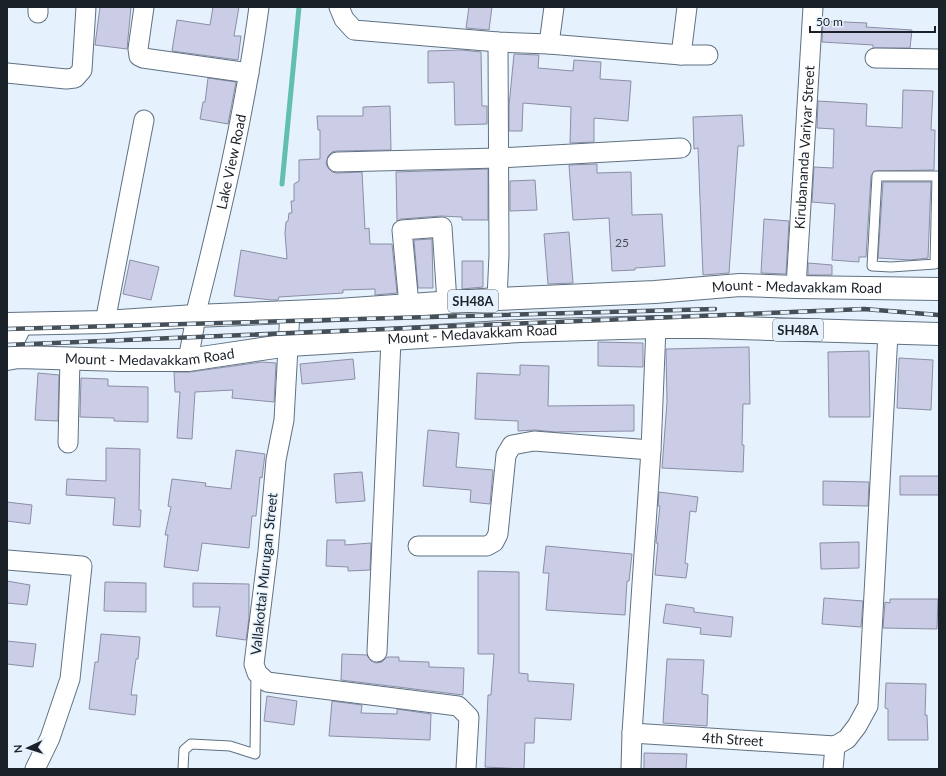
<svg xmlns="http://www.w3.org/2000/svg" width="946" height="776" font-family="Lato,sans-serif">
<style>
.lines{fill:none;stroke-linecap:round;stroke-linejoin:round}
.stream{stroke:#61bfad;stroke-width:5}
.building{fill:#cacde5;stroke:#8b8ea5}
.service-casing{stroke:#5f7182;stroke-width:11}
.minor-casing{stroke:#5f7182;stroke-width:21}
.primary-casing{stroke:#5f7182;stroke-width:24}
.service{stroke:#fff;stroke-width:9}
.minor{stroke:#fff;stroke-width:19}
.primary{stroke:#fff;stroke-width:22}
.rail-casing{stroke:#464e56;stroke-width:4.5}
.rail{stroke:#e5f2fd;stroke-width:3;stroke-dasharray:9;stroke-linecap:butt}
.labels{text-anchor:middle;stroke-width:3;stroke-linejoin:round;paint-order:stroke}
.number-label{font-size:12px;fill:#464c57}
.shield{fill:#e5f2fd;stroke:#576068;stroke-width:1}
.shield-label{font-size:13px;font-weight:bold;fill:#1a2128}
.street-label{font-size:14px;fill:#1a2128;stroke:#e5f2fd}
</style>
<rect width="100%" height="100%" fill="#e5f2fd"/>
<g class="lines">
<path class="stream" d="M282,184L299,7"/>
</g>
<path class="building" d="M100,7H131L127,49L95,45Z
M213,7H239L234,36H241L238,60L172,51L177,20L210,25Z
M469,7H492L489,30L466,28Z
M823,21L867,23L866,27L912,30L910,48H873V45L822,42Z
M462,50L481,52L482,106H487V124L455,125L454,82L428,83V51Z
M514,54L539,55L538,68L573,71L574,60L601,62L600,79L631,81L628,121L594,118V142L570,143L571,107L523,103L522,131H509V106Z
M208,78L236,82L228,124L200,119L203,102H205Z
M903,90L933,91L931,130H935L934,170L874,171L871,176L866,257H859V262L832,260L835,204L812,202L814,167L833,168L834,129L817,128L818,101L867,104L866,126L902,128Z
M390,106L391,150L336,151L332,152L328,156L326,163L328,168L332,172L337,173L362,172L365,229L369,228L370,244H392L397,293L375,295V289L343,290V293L279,297L278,300H272L234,296L241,250L287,259L285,233L286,222L288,221L289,213H292L291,201H294V184L299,181V160L320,159V130H318L317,116H363V107Z
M742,115L744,146H738L729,273L703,275L698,148L694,149L693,117Z
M597,164V173L631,172L632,215L662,214L665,266L635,268V270L612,271L609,218L573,220L569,165Z
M488,169V220H462V217L441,216L401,219L397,221L396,172Z
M535,180L537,210L510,211V181Z
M883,182H931L928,258L910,260L878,258Z
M764,219L789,221L786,274L761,273Z
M569,232L573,283L548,284L544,234Z
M432,239L433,288H418L414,240Z
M130,260L159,267L151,300L123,294Z
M462,261H483V287L462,289Z
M808,263L832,265V275H808Z
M598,342L643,343V367L598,366Z
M749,347L750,404H743L742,445H744L743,472L662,468L667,402L666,349Z
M869,351L870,417H829L828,352Z
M899,358L933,360L931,410L897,408Z
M353,359L355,379L302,384L300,364Z
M262,362L276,363L274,402L232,398L233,390L195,392L192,439L177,438L180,392H175L174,372H190Z
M520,365L549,366L548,406L634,405V431L555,432L535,430L518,431V421L475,419L477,373L520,375Z
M38,373L59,375L58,421L35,420Z
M81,378L108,379V386L148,387V422L114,421V418L80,417Z
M428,430L459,433L456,467L493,470L490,504L470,502L471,490L423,486Z
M106,448L140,449L139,510H141L140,527L113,525L115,498L66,495L67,479L106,481Z
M236,450L265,454L262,478L260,477L256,516H252L249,548L202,543L198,571L164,567L168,535H165L171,507L168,506L172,479L206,483L205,486L231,489Z
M362,472L365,501L336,503L334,474Z
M900,476H939V495H900Z
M823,481L869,482L868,506L823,505Z
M659,492L698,497L696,512L690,511L685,563L688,564L686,578L655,575L658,543H656L660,506H658Z
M7,502L32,505L30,524L7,521Z
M327,540H345V545L371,543L370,570L348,571V567L326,566Z
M859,542V568L821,569L820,543Z
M546,546L632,554L629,581H627L625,615L546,610L549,573H543Z
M478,571L519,572V673L528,674V681L574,684L571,720L535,718L534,743H525L524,769L485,767L488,695H491L494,654H478Z
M7,581L30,585L27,605L7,603Z
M105,582L146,583V612L104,611Z
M193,583L249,584V618L246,640L216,636L220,607H193Z
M824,598L863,601L861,627L822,624Z
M890,599H938L937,629L883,628L885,602L890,603Z
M666,604L694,608V612L733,617L731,637L700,634L701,628L663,623Z
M101,634L140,637L138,659H136L131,695H137L135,715L89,709L95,662H98Z
M7,641L36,644L33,667L7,664Z
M342,654L367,655L371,661L376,663L382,662L387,657H399V661L429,662V667L464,668L463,695L341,680Z
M667,659L704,660L702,694L708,695L707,726L663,723Z
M886,683L926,684L925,715H927L928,740H888V709L885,708Z
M267,696L297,701L294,725L264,721Z
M332,701L362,705L361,713L397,714V709L431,714L430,740L329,736Z
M644,753L687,754L686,769H644Z"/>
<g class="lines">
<g class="service-casing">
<path id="service" d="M877,176H937L935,264L891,267L872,266Z
M183,769L184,750L191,744L230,746L255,754L256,673"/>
</g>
<g class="minor-casing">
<g id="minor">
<path d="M144,7L138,49L139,56L143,58L249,73"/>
<path d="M339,7L344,19L354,30L498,42L549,44L681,55H708"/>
<path d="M38,13V7"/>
<path d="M549,44L554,7"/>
<path d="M681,55L687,7"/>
<path d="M875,58L939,59"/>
<path d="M7,73L66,79L75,78L82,70L86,7"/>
<path d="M337,162L498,158L681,148"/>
<path id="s1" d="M796,287L813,7"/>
<path d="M497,299L499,255L498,42"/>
<path d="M409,305L402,230L442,227L447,302"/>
<path d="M290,311L284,420L276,460L268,551L254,664L257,673L267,682L458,706L469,717L466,769"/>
<path d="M105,322L144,120"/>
<path d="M7,356L23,324"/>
<path id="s2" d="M188,360L194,328L195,316C221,214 245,111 259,7"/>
<path d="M68,443L70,359"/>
<path d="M418,546H487L494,542L498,534L506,455L512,445L534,441L651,450"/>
<path d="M7,560L82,566L70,679L50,738L35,769"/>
<path d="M377,652L391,340"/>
<path id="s3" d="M632,733L835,746"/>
<path d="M835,746L847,739L857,726L868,706L888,333"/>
<path d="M631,769L632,733L651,450L656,327"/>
<path d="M833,769L835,746"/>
</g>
</g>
<g class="primary-casing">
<g id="primary">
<path id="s4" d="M7,324L105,322L195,316L338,310L497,299L655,292L740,285L796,287L939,289"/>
<path id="s5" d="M7,359L18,357L121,360H188L289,345L520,331L656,327H705L939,334"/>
</g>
</g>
<use href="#service" class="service"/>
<use href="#minor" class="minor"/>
<use href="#primary" class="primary"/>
<g class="rail-casing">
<path id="rail" d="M7,329L715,309
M7,345L864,309L939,315"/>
</g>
<use href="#rail" class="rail"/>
</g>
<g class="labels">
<g class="number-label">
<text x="622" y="247">25</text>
</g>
<g class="shield">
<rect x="448" y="290" width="50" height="22" rx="3"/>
<rect x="773" y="319" width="50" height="22" rx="3"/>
</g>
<g class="shield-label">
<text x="473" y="306">SH48A</text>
<text x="798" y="335">SH48A</text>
</g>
<g class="street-label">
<text dy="5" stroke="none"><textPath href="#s1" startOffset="140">Kirubananda Variyar Street</textPath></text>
<text dy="5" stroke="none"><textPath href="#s2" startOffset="203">Lake View Road</textPath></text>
<text dy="5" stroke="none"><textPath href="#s4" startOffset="791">Mount - Medavakkam Road</textPath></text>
<text dy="5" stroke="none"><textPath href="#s5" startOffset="467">Mount - Medavakkam Road</textPath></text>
<text dy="5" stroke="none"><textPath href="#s5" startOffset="143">Mount - Medavakkam Road</textPath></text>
<text transform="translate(264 574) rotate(-84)" y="5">Vallakottai Murugan Street</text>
<text dy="5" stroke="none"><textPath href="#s3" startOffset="101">4th Street</textPath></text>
</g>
</g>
<rect width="946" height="776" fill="none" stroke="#1a2128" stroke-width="16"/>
<g transform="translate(28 748) rotate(266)" stroke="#e5f2fd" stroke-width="3" paint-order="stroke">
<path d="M0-3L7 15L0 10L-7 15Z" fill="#1a2128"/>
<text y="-6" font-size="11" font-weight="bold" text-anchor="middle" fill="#1a2128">N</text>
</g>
<path d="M810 26v6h125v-6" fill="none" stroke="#1a2128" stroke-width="2"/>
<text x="816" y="26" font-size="12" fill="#1a2128" stroke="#e5f2fd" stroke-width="3" paint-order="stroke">50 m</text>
</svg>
